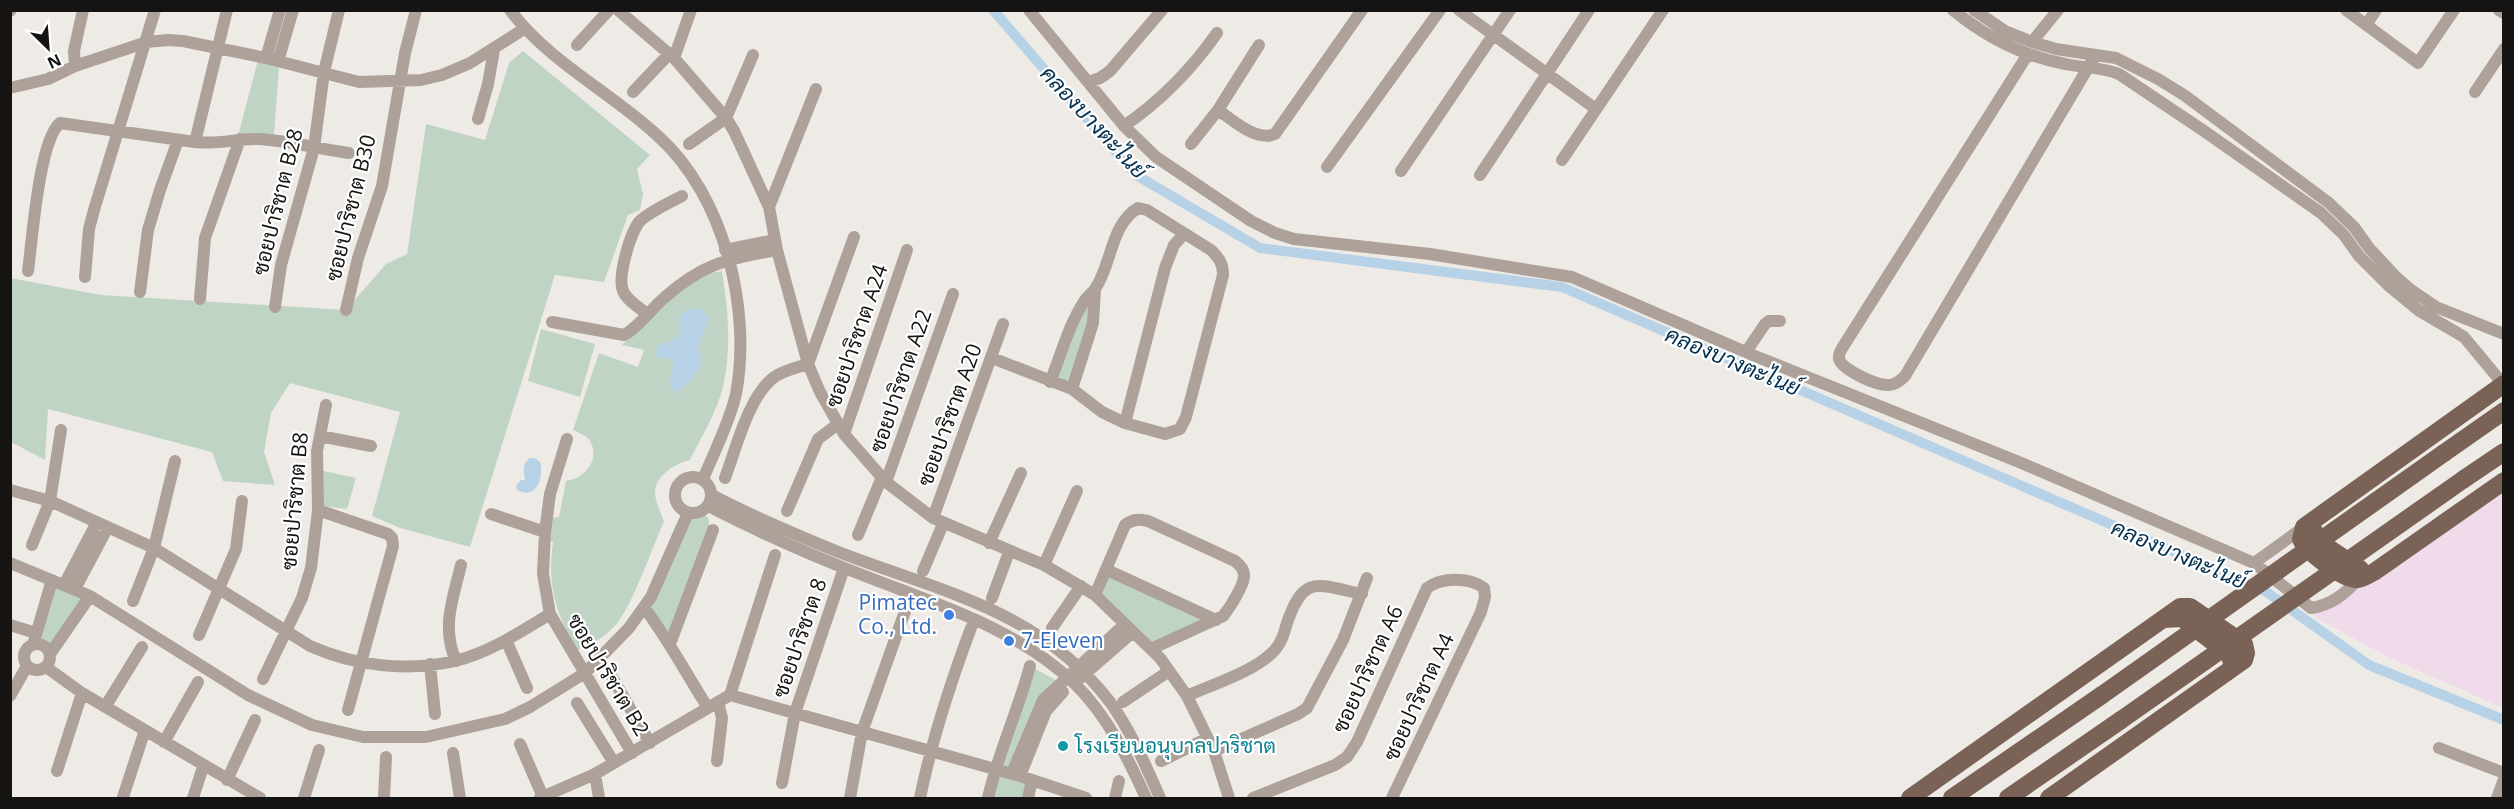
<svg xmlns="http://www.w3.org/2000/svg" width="2514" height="809" font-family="'Open Sans',Sarabun,sans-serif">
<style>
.industrial{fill:#efdbea}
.green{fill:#c0d4c5}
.water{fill:#b7d1e7}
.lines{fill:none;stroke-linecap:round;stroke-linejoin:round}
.canal{stroke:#b7d1e7;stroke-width:10}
.minor{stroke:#aea199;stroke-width:12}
.primary{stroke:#7a6356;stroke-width:18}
.primary-bridge{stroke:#7a6356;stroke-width:18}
.shop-dot{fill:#3f7fe0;stroke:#fff;stroke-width:2}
.culture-dot{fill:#0f9aa8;stroke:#fff;stroke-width:2}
.labels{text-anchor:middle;stroke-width:4.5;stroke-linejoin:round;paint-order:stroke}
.street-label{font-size:21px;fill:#151413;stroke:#fff}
.shop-label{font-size:21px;fill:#366cbe;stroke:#fff;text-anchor:end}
.culture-label{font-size:21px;fill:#0d838f;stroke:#fff;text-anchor:start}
.water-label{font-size:22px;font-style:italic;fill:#053150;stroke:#fff}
</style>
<rect width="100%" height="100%" fill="#eeebe7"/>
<path class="industrial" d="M2503,480V708L2390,658L2313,616L2358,580Z"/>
<path class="green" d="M523,51L650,155L637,169L643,194L640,210L628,215L604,282L555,275L470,547L400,528L372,516L400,412L290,383L271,413L264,452L275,485L223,481L212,452L48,409L45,460L11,442L10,278L101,295L346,310L386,264L407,254L426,124L485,140L509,63Z
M258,60L279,68L274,136H238Z
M722,271C728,308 732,350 723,387C717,412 701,437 690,460C676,463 654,476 655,494C656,503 661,513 664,522C651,549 632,609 613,628C603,638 590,645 577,650C555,612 547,586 553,542L547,540L550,518L559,517L566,481C584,479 601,460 590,441C587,435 579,433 573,430L599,353L638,367L644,350L622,345C648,317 682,276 722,271Z
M1095,289L1072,389L1050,382Z
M541,329L595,344L580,397L528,381Z
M319,470L356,478L347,509L322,506Z
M704,513L709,519V527L669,639L646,610L689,515Z
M1107,570L1216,620L1151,649L1095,595Z
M53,581L87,597L49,649L40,642Z
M1030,666L1061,683L1012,773L1032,780L1028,798H988Z"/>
<path class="water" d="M690,308L703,310L709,320L697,349C700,353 703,358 701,363C699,373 683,389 675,394L673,388L669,386C669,377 674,372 673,363L670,359L656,357L657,346L678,338L681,331C676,320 680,313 690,308Z
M530,458H535L540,462C545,478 535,502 516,489L517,484L521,480H525C524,471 521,464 530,458Z"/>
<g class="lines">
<path class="canal" d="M993,10L1136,175L1260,248L1562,287L2265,591L2369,665L2504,720"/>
<path class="minor" d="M510,10C550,63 611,92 659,137C724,196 752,309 736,394C730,421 714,453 703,479
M618,10L674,58L726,118L734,131L769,207L777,250L808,364L820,392L844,434L886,482L933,518L1044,565L1095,595L1160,658L1187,696L1214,751L1229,798
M1029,10L1124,126L1156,157L1251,221L1275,233L1294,239L1430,254L1572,277L1755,356L2019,462L2254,563L2311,608C2332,605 2344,594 2358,580
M1459,10L1596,109
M1953,10C1986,37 2023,56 2065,64C2083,68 2103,67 2119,74L2204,131L2321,213L2344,235L2359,256L2389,286L2418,310L2464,337L2503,384
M1974,10L2005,31L2032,42L2056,49L2116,58L2158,79L2184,95L2329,203L2354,227L2369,248L2396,277L2411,290L2436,307L2504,334
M2346,10L2418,63L2454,10
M2499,10L2504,13
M10,11L11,10
M2366,25L2376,10
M2032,42L2058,10
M577,45L609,10
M2028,54L1846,342C1843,347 1838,353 1839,359C1842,370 1877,386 1889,385C1895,385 1900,381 1905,376L2095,56
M266,58L280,10
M674,58L691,10
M278,61L293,10
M75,66L74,51L83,10
M1088,82L1100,78L1110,71L1162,10
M10,88L48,79L75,66L147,42L168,40L183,41L266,58L359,82L421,80L442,75L470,63L524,29
M633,92L669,54
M2475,92L2504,49
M1218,110C1233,120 1256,142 1275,134L1362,10
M478,119L488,84L494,50
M1124,126C1162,100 1191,70 1217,33
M195,142L227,10
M689,144L726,118L753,55
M1191,144L1218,110L1259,45
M1562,160L1663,10
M1327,167L1440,10
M1401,171L1510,10
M1480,175L1589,10
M769,207L816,89
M725,250L775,240
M28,271C32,242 39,140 60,123L195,142C219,145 237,138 260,139C290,141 319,149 349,153
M85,277L89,229L94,210L155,10
M140,292L148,230L160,190L178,140
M200,299L205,238L240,139
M275,307L281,265L314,148L324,72L339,10
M346,310L358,258L382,186L405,53L416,10
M646,313C638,307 627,300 623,291C617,277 631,229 641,220C653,210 669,203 682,196
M552,322L624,335C638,328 651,309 664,298C703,263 728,259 777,250
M1746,352L1765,324L1769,321H1780
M992,358L1072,389L1102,412L1125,423L1165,434L1180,429L1186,417L1223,275C1223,263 1219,258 1211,250L1147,210L1138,208C1110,225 1112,265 1095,289C1092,293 1088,296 1085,300C1069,324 1061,355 1050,382
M1072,389L1093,323L1095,289
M1125,423L1165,268L1174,245L1184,234
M844,434L907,250
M320,436L371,446
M567,439L550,494L545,532L543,574L550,614L632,753
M675 495a18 18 0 1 1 36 0a18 18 0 1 1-36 0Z
M725,478C736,449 748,398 773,378C782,371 796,368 808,364L854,237
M886,482L953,294
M10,490L50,501L154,548L310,646C355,666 406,672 455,661C489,653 520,632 550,614
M712,495C752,516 794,534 836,551C938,591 1039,609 1110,702C1131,731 1146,766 1160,798
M708,506C759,532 812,556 865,576C939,605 1016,628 1074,683C1107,715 1128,758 1146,798
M318,510L388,534L392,538L393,546L348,710
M787,511L818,439L838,424
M491,514L545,532
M933,518L1003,324
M858,535L882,477
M989,543L1021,473
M32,545L50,501L61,430
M10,563L90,596L248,695L312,725L363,737H426L505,719L530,707L585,673L629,628L651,597L688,513
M2254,563L2304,527
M1044,565L1077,491
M1107,570L1216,620
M923,571L943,524
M64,585L97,522
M75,589L108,527
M1095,595L1125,525C1133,519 1138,519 1148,521L1235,561C1240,565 1245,570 1244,577C1243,587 1229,609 1223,616L1151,649
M992,598L1009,552
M133,601L154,548L175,461
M646,610C669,641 687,675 708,708
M10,625L36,633
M1052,628L1081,586
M199,635L236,549L242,501
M506,640L527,688
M24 657a13 13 0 1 1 26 0a13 13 0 1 1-26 0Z
M670,644L713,530
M33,645L52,580
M50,654L90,596
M456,661C441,627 453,599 461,565
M430,664L435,714
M46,667L82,693L260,798
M612,677L650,743
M263,679L302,598L311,568L318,510L317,451L326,405
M1078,680L1133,632
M730,695L775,555
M10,696L27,666
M1187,696C1213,684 1253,672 1273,652C1281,644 1284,634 1287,623C1304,573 1318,585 1362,594
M1123,702L1169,671
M577,703L614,763
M105,707L142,647
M164,742L198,682
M520,744L543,797
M2439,748L2504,773
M1214,751L1298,714L1307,708L1343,640L1367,578
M453,753L460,798
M717,761L722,718L718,702
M1161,761L1206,739
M57,771L82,693
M1012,773L1043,700L1125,624
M595,774L599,798
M1020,776L1046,711L1063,692
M227,780L255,720
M782,783L795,713L842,574
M123,797L145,730
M193,798L203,767
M304,798L319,750
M384,798L386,757
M540,798L595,774L730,695L1020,776L1086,798
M850,798L862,732L908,603
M920,798C932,739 950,684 971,628
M988,798C998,753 1018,711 1030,666
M1028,798L1032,780
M1115,798L1119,781
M1253,798L1335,765L1347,757L1357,742L1427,588C1442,577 1469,577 1484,588L1485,597L1481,612L1392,798
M2497,798L2504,779"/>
<path class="primary" d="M2504,384L2304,527L2301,539C2306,551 2343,580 2357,579C2362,579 2369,574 2374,572L2504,481
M2444,453L2504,411
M2464,479L2504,452
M2313,530L2324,545L2360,569
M2163,619L2182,618L2229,654L2231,660
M1910,798L2180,607H2190L2244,644L2246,653L2244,660L2049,798
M1952,798L2102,695
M2008,798L2121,720"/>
<path class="primary-bridge" d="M2102,695L2444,453
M2121,720L2464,479"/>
</g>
<g class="shop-dot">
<circle cx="949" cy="615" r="6"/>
<circle cx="1009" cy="641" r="6"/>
</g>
<circle class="culture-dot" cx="1063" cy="746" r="6"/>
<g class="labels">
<g class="street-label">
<text transform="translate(278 202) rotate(-76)" y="7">ซอยปาริชาต B28</text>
<text transform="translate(351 208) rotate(-76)" y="7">ซอยปาริชาต B30</text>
<text transform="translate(857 336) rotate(-71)" y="7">ซอยปาริชาต A24</text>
<text transform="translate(901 381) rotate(-71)" y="7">ซอยปาริชาต A22</text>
<text transform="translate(950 415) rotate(-70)" y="7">ซอยปาริชาต A20</text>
<text transform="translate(295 501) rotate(-85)" y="7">ซอยปาริชาต B8</text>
<text transform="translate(800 638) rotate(-71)" y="7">ซอยปาริชาต 8</text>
<text transform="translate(1368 669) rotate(-65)" y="7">ซอยปาริชาต A6</text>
<text transform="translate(608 675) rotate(59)" y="7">ซอยปาริชาต B2</text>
<text transform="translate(1419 697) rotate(-65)" y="7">ซอยปาริชาต A4</text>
</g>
<g class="shop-label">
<text x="937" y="610">Pimatec<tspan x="937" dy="24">Co., Ltd.</tspan></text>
<text x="1021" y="648" text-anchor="start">7-Eleven</text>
</g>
<g class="culture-label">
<text x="1075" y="753">โรงเรียนอนุบาลปาริชาต</text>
</g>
<g class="water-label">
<text transform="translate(1094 122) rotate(47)" y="8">คลองบางตะไนย์</text>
<text transform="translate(1733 361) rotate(23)" y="8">คลองบางตะไนย์</text>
<text transform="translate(2179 554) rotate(23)" y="8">คลองบางตะไนย์</text>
</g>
</g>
<rect width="2514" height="809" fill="none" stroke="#151413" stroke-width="24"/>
<g transform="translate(48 48) rotate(155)" stroke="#ffffff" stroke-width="4.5" paint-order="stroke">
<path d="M0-4.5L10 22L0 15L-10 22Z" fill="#151413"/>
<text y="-9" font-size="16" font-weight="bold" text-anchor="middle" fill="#151413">N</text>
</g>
</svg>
